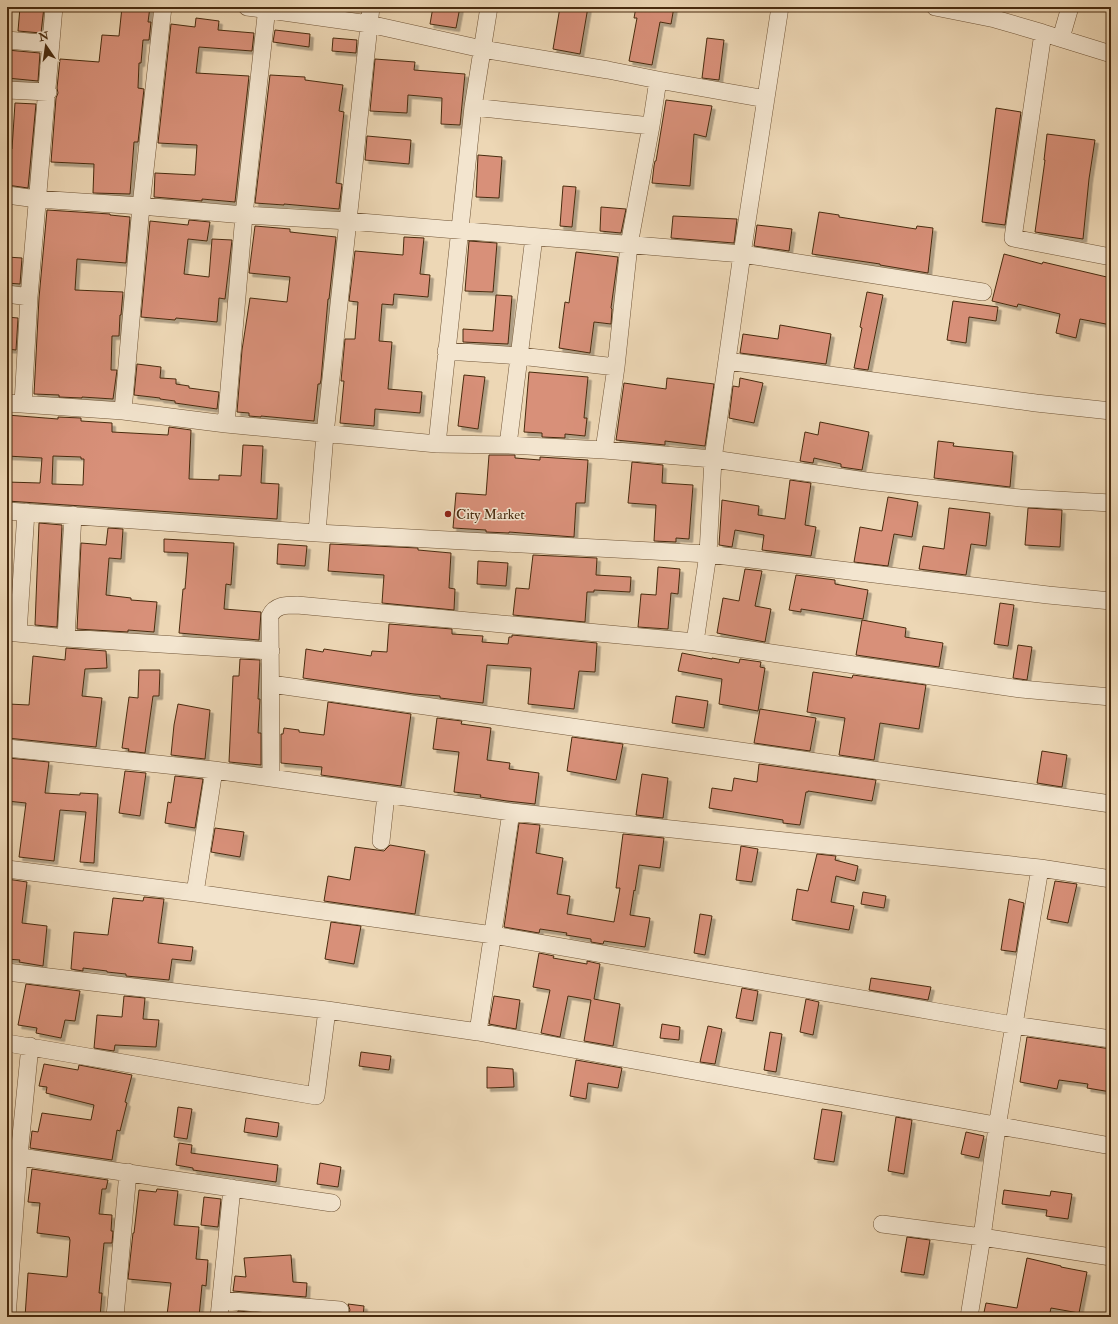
<svg xmlns="http://www.w3.org/2000/svg" width="1118" height="1324" font-family="'IM FELL Double Pica',serif">
<style>
.building{fill:#d89079;stroke:#482b0f;fill-rule:evenodd;filter:url(#shadow)}
.lines{fill:none;stroke-linecap:round;stroke-linejoin:round}
.street-casing{stroke:#715638;stroke-width:18}
.street{stroke:#f3e5cf;stroke-width:17}
.poi-dot{fill:#8f2418;stroke:#f3e5cf;stroke-width:1.5}
.labels{text-anchor:middle;stroke-width:3;stroke-linejoin:round;paint-order:stroke}
.poi-label{font-size:14px;fill:#482b0f;stroke:#f3e5cf;text-anchor:start}
</style>
<defs>
<filter id="shadow"><feDropShadow dx="3.5" dy="3.5" stdDeviation="0" flood-color="#0004"/></filter>
</defs>
<rect width="100%" height="100%" fill="#edd7b5"/>
<filter id="stains"><feTurbulence type="fractalNoise" baseFrequency=".005" numOctaves="4"/><feColorMatrix values="0 0 0 0 .2 0 0 0 0 .09 0 0 0 0 .02 0 0 0 .5 -.17"/></filter>
<radialGradient id="worn" r=".72"><stop offset=".6" stop-color="#630" stop-opacity="0"/><stop offset="1" stop-color="#630" stop-opacity=".3"/></radialGradient>
<path class="building" d="M20,7H44L41,33L18,31Z
M122,7H150L148,22H151L149,40H143L141,63H139L138,88L144,89L138,142H134L130,194L93,193L94,164L51,162L56,98L58,93L57,88L60,59L99,62L102,35L119,36Z
M433,7H460L456,28L430,24Z
M560,7H588L580,54L553,49Z
M636,7H674L671,24L660,22L652,65L629,61L637,18H634Z
M196,18L219,21L218,30L254,33L252,51L199,47L196,73L249,76L235,202L202,199V201L154,197L155,173L195,175L197,145L158,143L171,24L195,27Z
M275,30L310,34L309,47L273,42Z
M333,38L357,40L356,53L332,51Z
M707,38L724,40L719,80L702,78Z
M7,50L40,53L38,81L7,78Z
M375,59L415,62L414,70L465,74L460,125L441,124L442,98L408,95L407,113L370,111Z
M270,75L305,77V80L343,85L339,111L344,112L336,183L342,184L339,209L284,204V205L255,203Z
M666,100L712,106L706,137L694,134L690,186L652,183L654,166L655,161H656Z
M15,103L36,104L28,188L7,185V149H12Z
M996,108L1021,112L1005,225L982,222Z
M1047,134L1095,140L1089,179L1083,239L1035,232L1045,160H1044Z
M367,136L411,140L409,164L365,160Z
M478,155L502,157L499,198L476,197Z
M563,186L576,187L572,227L560,226Z
M601,207L626,209L621,233L600,231Z
M47,210L110,214V215L130,217L126,263L77,259L75,290L123,292L121,315H120L119,336H112L111,370H117L113,399L82,397V398L59,397V395L34,394L39,298Z
M819,212L839,215V217L916,229L917,226L933,228L928,273L880,265V264L812,254Z
M673,216L737,219L734,243L671,238Z
M189,220L210,222L207,241L188,239L184,274L209,277L212,239L232,240L225,299L219,298L217,322L176,318L175,320L141,317L150,221L188,225Z
M757,225L792,229L789,251L754,246Z
M255,226L290,229V232L336,237L329,299H328L321,380L320,384H318L314,421L261,416V417L249,416V413L237,412L242,350L250,298L287,302L290,277L249,273Z
M404,237L424,238L420,274L430,275L428,297L394,294L393,305L382,304L379,341L392,342L388,389L422,392L420,413L375,409L374,426L340,423L344,381H341L345,339H355L358,302L349,301L355,251L403,255Z
M469,241L497,243L493,292L465,291Z
M576,252L618,257L611,308L612,309L611,324L594,322L590,353L559,348L565,302L569,303Z
M1004,254L1042,264L1043,262L1111,278V325L1080,319L1076,338L1056,333L1060,314L1018,304L1017,307L992,301Z
M7,257L22,258L20,284L7,283Z
M867,292L883,295L868,370L854,368L862,328L860,327Z
M496,295L512,296L508,344L463,342V329L493,331Z
M953,301L998,307L996,321L969,317L966,343L947,340Z
M7,317L18,318L16,350L7,349Z
M780,325L831,334L826,364L740,353L743,334L778,339Z
M137,364L161,367L160,378L176,379V384L189,386V388L219,392L217,409L175,403V401L160,399V398L134,395Z
M529,372L588,377L584,418H587L585,436L565,434V438L542,437V433L524,432Z
M464,375L485,377L478,429L458,426Z
M667,378L714,384L705,446L665,441V445L616,440L624,383L666,389Z
M740,378L763,383L754,423L729,418L733,386L739,387Z
M7,415L58,419V417L81,418V421L112,423V432L168,435L169,427L191,430L189,479L219,480V475L241,476L243,445L263,446L261,483L279,484L277,519L7,501V482L40,483L42,458L7,456ZM53,456L81,457V459H84L83,485L52,484Z
M820,422L869,432L862,470L841,467V464L814,458L813,463L800,461L805,432L818,435Z
M938,441L954,443L953,446L1013,452L1010,487L934,478Z
M489,455H515V458L540,460V457L588,460L585,503H576L574,537L509,532V533L486,532V530L453,528L456,493L486,495Z
M632,462L663,465L662,483L693,485L689,539L676,538V542L654,541L656,505L628,503Z
M790,480L811,483L805,525L816,527L811,556L762,550L764,535L735,530L732,547L719,545L722,500L759,506L758,515L785,519Z
M888,497L918,502L912,537L894,534L888,566L854,562L860,527L882,531Z
M949,508L990,513L986,546L971,544L966,575L919,569L923,546L944,549Z
M1028,508L1062,510L1060,547L1025,545Z
M39,523L62,525L57,627L35,625Z
M108,528L123,529L121,559L109,558L106,595L131,598V600L157,602L154,632L128,630V632L77,629L81,543L106,545Z
M164,539L234,543L231,585L226,584L224,609L261,612L259,640L179,633L183,589H185L188,553L164,552Z
M278,544L307,546L305,566L277,564Z
M330,544L418,548V550L451,553L449,588L455,589L454,610L382,603L384,575L328,571Z
M533,555L597,558L596,575L631,577L630,592L594,590V592H587L585,622L513,615L516,588L529,589Z
M478,561L508,563L506,586L477,584Z
M658,567L680,569L678,594L671,593L668,629L638,627L641,594L656,595Z
M745,569L762,571L755,606L771,609L765,642L717,633L723,598L739,601Z
M796,575L835,580V584L868,590L863,619L801,609V612L789,610Z
M1000,603L1014,605L1008,646L994,644Z
M862,620L906,628L905,637L943,643L939,667L856,655Z
M389,624L452,629V634L483,636L482,642L508,644L509,637H512V635L597,643L595,672L579,671L574,709L528,704L531,668L487,665L483,703L440,698V696L414,694L303,678L306,649L323,652L324,649L371,656L372,651L387,652Z
M1018,645L1032,647L1027,680L1013,678Z
M66,648L106,651L107,668L85,669L82,696L102,698L96,747L7,738L8,704L29,705L33,656L65,660Z
M682,653L712,659V658L739,663L740,659L761,662L760,667L765,668L758,711L719,704L722,679L678,671Z
M240,659L260,660L258,699H260L258,733H261V765L229,762L233,676H239Z
M139,670H160L159,696H153L145,753L128,751L129,749L122,748L129,697L138,698Z
M813,672L852,678L853,675L926,685L919,729L880,723L874,760L839,755L845,718L807,712Z
M676,696L708,701L704,728L672,723Z
M328,702L411,714L401,786L321,775L322,767L281,763V734H283L284,728L299,730V732L324,735Z
M178,704L210,710L205,759L171,755L174,725Z
M760,709L816,718L810,751L754,743Z
M437,718L462,721L461,724L491,728L487,760L510,763L509,769L539,773L535,804L507,801L480,797L481,795L454,792L459,752L433,749Z
M572,737L623,744L616,780L567,771Z
M1042,751L1067,755L1062,787L1037,783Z
M8,758L49,762L45,793L80,795V793L98,794L94,863L80,862L86,812L60,810L54,861L19,857L26,803L7,801V769Z
M759,764L876,780L872,801L808,791V792H806L800,825L783,823V820L709,808L712,788L732,791L734,778L757,782Z
M125,771L146,773L140,816L119,813Z
M642,774L668,778L663,818L636,815Z
M175,776L203,779L195,828L165,823L168,802L171,803Z
M519,823L540,825L536,853L563,858L557,894L570,896L567,914L614,922L620,888H616L623,834L664,838L660,868L639,865L635,891L634,890L630,915L650,918L645,947L604,941L603,944L591,942V939L566,935L567,933L540,929L539,933L504,927Z
M215,828L244,832L240,857L211,852Z
M390,845L425,851L415,914L324,901L328,876L350,880L355,847L384,851Z
M741,846L758,849L752,882L736,880Z
M817,854L836,856L835,860L858,866L855,881L836,876L831,902L854,906L849,930L792,920L797,889L808,891Z
M7,879L27,882L22,923L47,926L43,966L19,962L20,960L7,959Z
M1055,881L1077,884L1068,923L1047,919Z
M863,892L886,896L884,908L861,904Z
M144,897L164,899L158,943L193,947L191,961L172,959L169,980L126,976V974L107,972V971L83,968V971L71,969L74,932L108,935L113,898L143,901Z
M1009,899L1024,903L1016,952L1001,950Z
M700,914L712,916L705,955L694,953Z
M331,922L361,926L354,964L325,959Z
M539,953L554,956L553,958L587,964V961L600,964L594,999L620,1004L613,1046L584,1041L591,1000L568,996L560,1037L541,1033L550,990L533,987Z
M871,978L931,987L928,1000L869,990Z
M26,984L80,991L75,1021L65,1020L61,1038L36,1033L37,1028L18,1025Z
M742,988L758,991L753,1021L736,1018Z
M124,996L145,998L143,1019L159,1020L156,1047L115,1045L114,1051L94,1048L97,1015L122,1017Z
M494,996L520,1000L516,1029L489,1024Z
M806,999L819,1002L813,1035L800,1032Z
M662,1024L680,1027L679,1040L660,1038Z
M708,1026L722,1029L715,1064L700,1062Z
M770,1032L782,1034L776,1072L764,1070Z
M1027,1037L1111,1049V1092L1087,1088L1088,1084L1059,1080L1057,1089L1020,1082Z
M361,1052L391,1056L389,1070L359,1066Z
M576,1060L622,1068L618,1088L588,1083L586,1099L570,1096Z
M44,1064L78,1070L79,1065L132,1075L125,1102L127,1103L120,1131L117,1130L112,1160L30,1148L32,1131L38,1132L42,1113L91,1120L94,1105L46,1093L47,1087L39,1086Z
M487,1067L513,1069L514,1087L487,1088Z
M178,1107L192,1109L187,1139L174,1137Z
M822,1109L842,1112L834,1162L814,1159Z
M896,1117L912,1120L904,1174L888,1171Z
M246,1118L279,1123L277,1137L244,1132Z
M966,1132L984,1136L979,1158L961,1154Z
M179,1143L192,1145L191,1153L278,1165L276,1182L193,1170V1168L176,1165Z
M320,1163L341,1167L338,1187L317,1184Z
M32,1169L108,1180L106,1189H102L99,1214L112,1215L111,1231H113L112,1243H104L99,1293H102L100,1317H25L28,1273L67,1277L70,1240L69,1237L37,1233L40,1203L28,1202Z
M157,1189L178,1191L174,1225L199,1227L196,1259L208,1260L206,1286L202,1285L199,1317L167,1315L171,1283L128,1279L133,1233H134L139,1190L156,1192Z
M1004,1190L1050,1196L1051,1191L1072,1194L1068,1219L1046,1216L1047,1210L1002,1204Z
M204,1197L221,1199L218,1227L201,1225Z
M907,1237L930,1240L924,1275L901,1272Z
M291,1255L293,1282L307,1283L306,1297L233,1291L235,1276L246,1277L244,1258Z
M1027,1258L1061,1266V1267L1087,1272L1079,1313L1051,1308L1049,1317H983L986,1303L1017,1308Z
M348,1304L364,1306L363,1317H347L350,1310Z
M238,1311L304,1317H237Z"/>
<g class="lines">
<g class="street-casing">
<path id="street" d="M247,7L369,24L482,49L608,70L658,80L766,99
M935,7L995,19L1043,33L1013,238L1111,257
M1043,33L1111,54
M1061,38L1070,7
M7,40L51,44
M7,90L48,92
M473,107L651,126
M7,195L37,199L141,206L163,7
M7,294L29,297
M446,351L520,356L616,367
M727,361L1036,403L1111,411
M7,403L123,411L226,424L437,444L508,445L604,450L713,459L866,481L1020,498L1111,503
M23,404L29,297L54,7
M123,411L141,206L244,215L267,7
M226,424L244,215L348,221L742,254L983,292
M437,444L473,107L489,7
M508,445L534,237
M604,450L616,367L629,245L651,126L658,80
M7,511L317,533L708,554L1048,595L1111,601
M317,533L325,434L371,7
M7,632L66,638L271,651
M18,633L26,512
M66,638L73,515
M695,642L708,554L713,459L742,254L780,7
M271,684L1111,804
M7,748L214,770L511,812L1040,868L1111,879
M271,778L270,616C275,605 286,605 297,605L695,642L1021,689L1111,697
M511,812L478,1032L1111,1146
M381,841L386,795
M7,869L195,893L493,935L1013,1025L1111,1039
M195,893L214,770
M7,972L327,1010L478,1032
M7,1043L316,1096L327,1010
M7,1155L332,1203
M882,1224L982,1237L1111,1257
M221,1300L340,1310
M7,1317L19,1156L30,1046
M115,1317L128,1172
M219,1317L232,1188
M969,1317L982,1237L997,1127L1040,868"/>
</g>
<use href="#street" class="street"/>
</g>
<circle class="poi-dot" cx="448" cy="514" r="4"/>
<g class="labels">
<g class="poi-label">
<text x="456" y="519">City Market</text>
</g>
</g>
<rect width="1118" height="1324" fill="none" stroke="#edd7b5" stroke-width="24"/>
<rect x="8" y="8" width="1102" height="1308" fill="none" stroke="#482b0f" stroke-width="2"/>
<rect x="12" y="12" width="1094" height="1300" fill="none" stroke="#482b0f"/>
<g transform="translate(46 46) rotate(347)" stroke="#f3e5cf" stroke-width="3" paint-order="stroke">
<path d="M0-3L7 15L0 10L-7 15Z" fill="#482b0f"/>
<text y="-6" font-size="11" font-weight="bold" text-anchor="middle" fill="#482b0f">N</text>
</g>
<rect width="100%" height="100%" filter="url(#stains)"/>
<rect width="100%" height="100%" fill="url(#worn)"/>
</svg>
